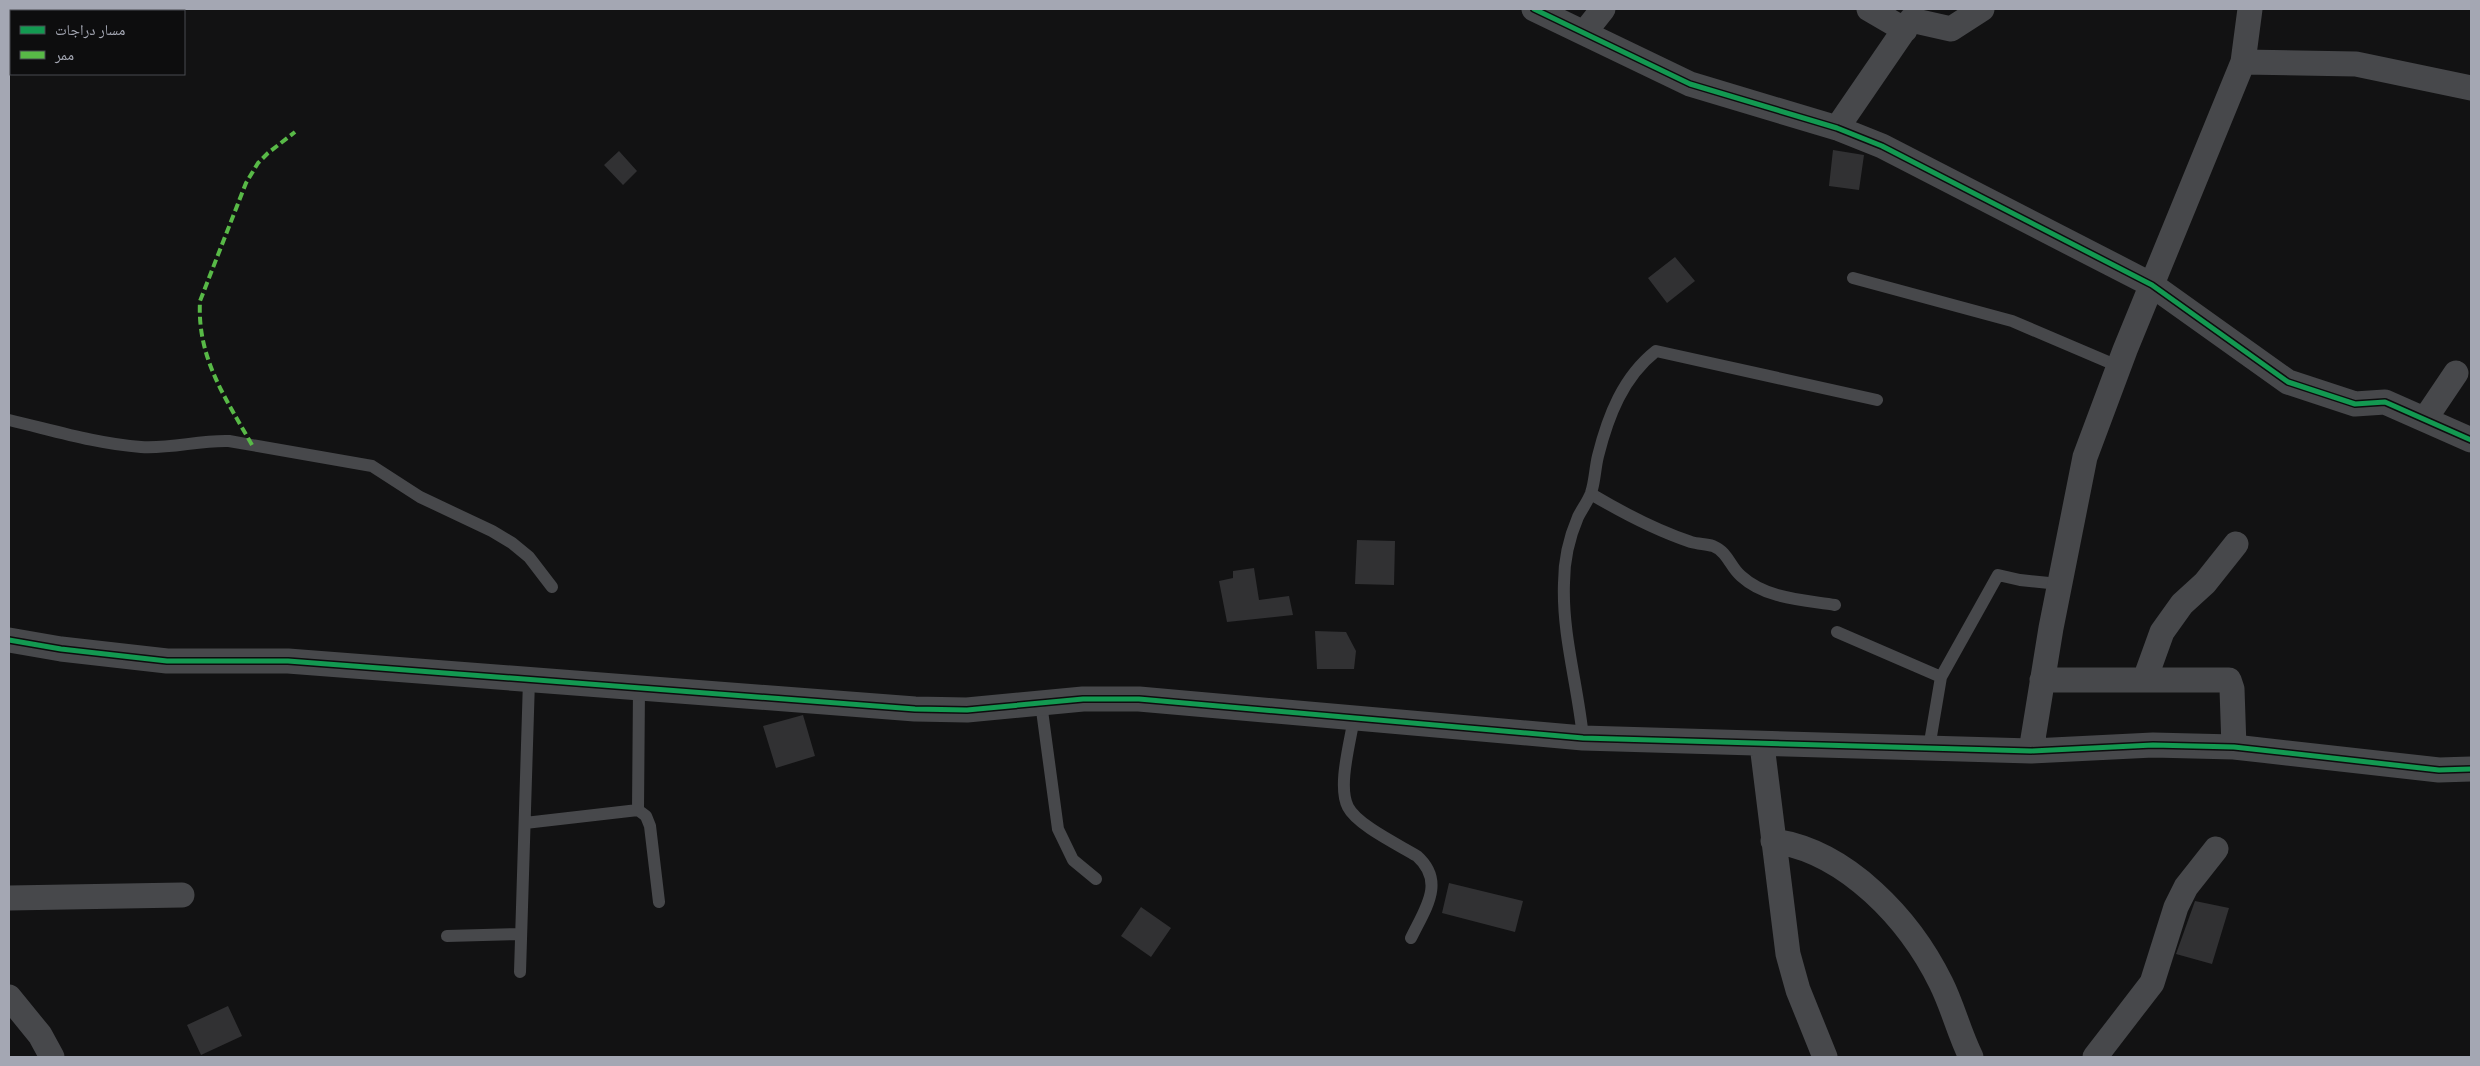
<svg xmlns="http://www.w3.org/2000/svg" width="2480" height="1066" font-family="Ubuntu,'Noto Naskh Arabic',sans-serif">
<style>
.building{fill:#313133}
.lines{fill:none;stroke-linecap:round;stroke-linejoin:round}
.service{stroke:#47484b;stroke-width:12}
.minor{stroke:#47484b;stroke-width:25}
.quiet{stroke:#58b947;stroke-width:4;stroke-dasharray:8 4;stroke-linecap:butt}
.cycleway-casing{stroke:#0d0d0e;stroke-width:8}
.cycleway{stroke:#139951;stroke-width:5}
</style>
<rect width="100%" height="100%" fill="#121213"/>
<path class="building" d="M1833,150L1864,155L1859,190L1829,186Z
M619,151L637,171L623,185L604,165Z
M1675,257L1695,281L1667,303L1648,278Z
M1357,540L1395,541L1394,585L1355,584Z
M1254,568L1259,600L1289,596L1293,615L1227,622L1219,581L1233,578V571Z
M1315,631L1346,632L1356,651L1354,669H1317Z
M803,715L815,756L776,768L763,726Z
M1449,883L1523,901L1515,932L1442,913Z
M2195,901L2229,908L2212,964L2176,954Z
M1141,907L1171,928L1151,957L1121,936Z
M228,1006L242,1036L201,1055L187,1025Z"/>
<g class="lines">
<path class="service" d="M1853,278L2012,321L2120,367
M9,420C52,430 97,444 141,447C171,449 199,440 229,441L372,466L420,497L492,531L512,543L529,557L552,587
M1591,494C1623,513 1655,530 1691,542C1698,544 1706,544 1713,546C1728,552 1730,567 1741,576C1766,599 1804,600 1835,605
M1837,632L1941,677
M1041,703L1058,829L1073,860L1096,879
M1354,717C1351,740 1337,786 1348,807C1357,825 1399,845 1417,856C1446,882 1425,909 1411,938
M1583,738C1578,686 1562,635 1564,583C1564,560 1569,538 1578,517C1582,509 1588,501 1591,493C1595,481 1595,468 1598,456C1608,416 1623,377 1656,351L1877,400
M1929,748L1941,677L1998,575L2020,580L2059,584
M638,810L639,688
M525,823L638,810L646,816L650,826L659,902
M447,936L521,934
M520,972L529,680"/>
<path class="minor" d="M1534,9L1690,84L1837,128L1882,146L2152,285L2288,382L2355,404L2385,402L2471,440
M1869,9L1905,30
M1584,33L1603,9
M2243,62L2356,64L2471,88
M1837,128L1911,20L1951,29L1982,9
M2425,419L2456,373
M9,640L61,649L167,661H288L915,709L967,710L1083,699H1139L1583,738L2031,751L2153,745L2234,747L2439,770L2471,769
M2145,679L2162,632L2182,604L2205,583L2236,544
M2042,680H2229L2232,689L2234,747
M1762,745L1788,954L1798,990L1825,1057
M2031,751L2051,628L2085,457L2125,350L2243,62L2250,9
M1773,841C1847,851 1910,920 1941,983C1953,1007 1959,1033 1971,1057
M9,898L182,895
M9,997L40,1035L52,1057
M2095,1057L2152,983L2176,907L2186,887L2216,849"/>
<path class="quiet" d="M252,445C225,397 197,358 200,301L246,183L258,163L268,153L295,132"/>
<g class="cycleway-casing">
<path id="cycleway" d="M1534,9L1690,84L1837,128L1882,146L2152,285L2288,382L2355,404L2385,402L2471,440
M9,640L61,649L167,661H288L915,709L967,710L1083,699H1139L1583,738L2031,751L2153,745L2234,747L2439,770L2471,769"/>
</g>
<use href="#cycleway" class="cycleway"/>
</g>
<rect width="2480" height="1066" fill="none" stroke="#a4a7b3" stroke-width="20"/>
<rect x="10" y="10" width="175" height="65" fill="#0d0d0e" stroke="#494b50"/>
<rect x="20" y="26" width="25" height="8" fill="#139951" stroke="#494b50"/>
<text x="55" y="35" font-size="15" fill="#a4a7b3">مسار دراجات</text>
<rect x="20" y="51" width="25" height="8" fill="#58b947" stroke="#494b50"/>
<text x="55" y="60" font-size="15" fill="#a4a7b3">ممر</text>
</svg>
